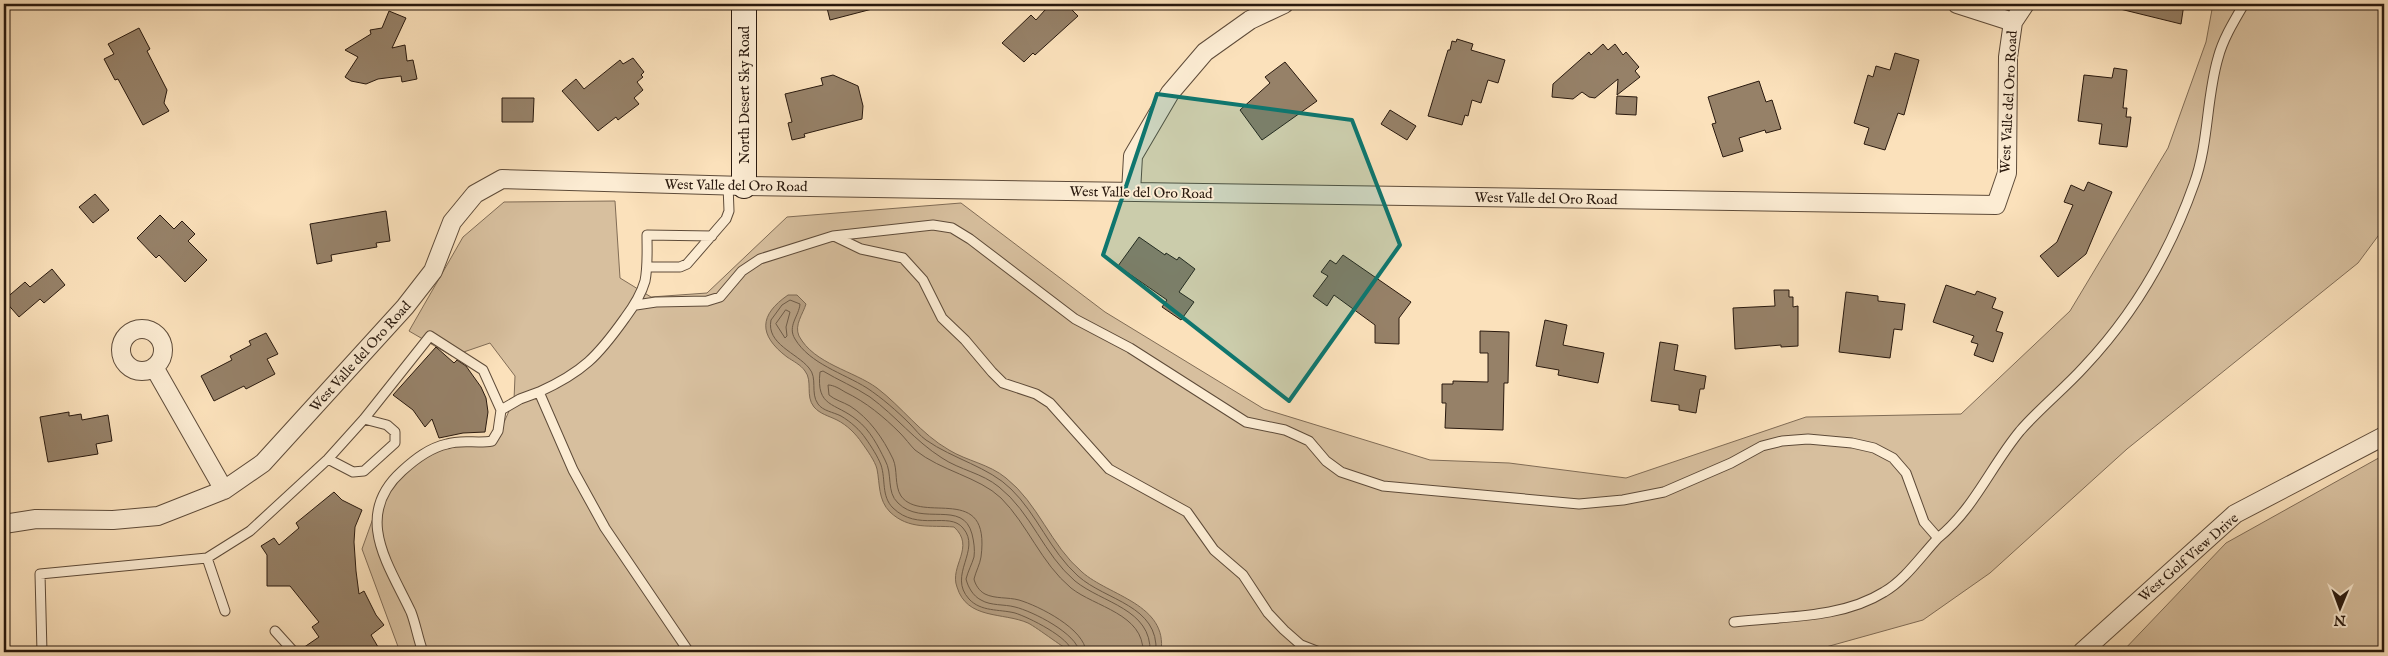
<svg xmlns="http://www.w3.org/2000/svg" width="2388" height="656" font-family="'IM FELL English',serif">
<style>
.green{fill:#d7bf9e;stroke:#806c56}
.water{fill:#b49d80;stroke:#7c6852}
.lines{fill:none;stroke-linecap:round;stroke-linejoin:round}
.shore{stroke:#6e5b47;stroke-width:1}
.building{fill:#968168;stroke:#29190e}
.lane-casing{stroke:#5e4b39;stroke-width:11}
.street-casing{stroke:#5e4b39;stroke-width:20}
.secondary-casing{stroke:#29190e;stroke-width:26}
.lane{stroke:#fcecd3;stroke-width:9}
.street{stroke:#fcecd3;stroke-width:18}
.secondary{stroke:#fcecd3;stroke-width:24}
.marked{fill:#0f766e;fill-opacity:0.2;stroke:#0f766e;stroke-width:4;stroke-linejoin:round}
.labels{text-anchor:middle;stroke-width:4;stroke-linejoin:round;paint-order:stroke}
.street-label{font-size:14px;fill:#29190e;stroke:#fcecd3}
</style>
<rect width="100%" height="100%" fill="#fbe1bb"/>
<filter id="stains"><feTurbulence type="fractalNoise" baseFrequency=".004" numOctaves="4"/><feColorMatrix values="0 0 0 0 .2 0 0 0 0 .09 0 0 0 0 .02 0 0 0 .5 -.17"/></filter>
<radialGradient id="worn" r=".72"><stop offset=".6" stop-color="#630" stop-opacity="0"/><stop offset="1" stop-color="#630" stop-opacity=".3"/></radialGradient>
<path class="green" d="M2213,4H2384V228L2358,263L2127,449L1990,573L1923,620L1808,652H400L362,549L386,482L440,445L496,440L514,400L515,376L490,343L452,356L409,331L463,237L504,202L615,201L620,278L651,297L707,293L787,217L961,203L1105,312L1264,409L1430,460L1509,463L1626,478L1806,417L1961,414L2070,311L2168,148L2206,42Z
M2384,455V652H2122L2226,543Z"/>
<path class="water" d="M788,295H797L806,304C803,314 794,325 799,336C814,364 854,371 877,388C902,407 921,434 949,450C967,461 989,464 1006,478C1038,503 1051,546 1082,572C1109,596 1168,604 1161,652C1134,652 1099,656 1073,652C1067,651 1038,628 1028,623C1003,612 967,620 957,587C949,566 976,547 954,527C930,525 909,530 890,512C878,500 880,484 877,469C875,461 867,450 862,443C856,434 847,425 837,420C829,416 820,414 814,407C805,396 813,381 805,371C801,365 793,361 787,357C758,335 759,315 788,295Z"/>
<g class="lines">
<path class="shore" d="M786,310L790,312L786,327L787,336L785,338L776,324Z
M1072,652C1071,638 1028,617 1015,613C999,609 981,612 969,599C947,575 982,550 963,528C949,511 918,532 893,508C881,496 886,480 881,465C878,457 871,446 866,439C860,430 851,422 841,416C833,412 823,411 818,404C810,393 818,378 809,368C797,353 766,344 771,320L782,305L790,300L800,304C799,316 787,326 795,339C810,364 843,373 867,388C882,398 897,411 910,424C915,429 920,436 926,440C953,459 989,467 1011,489C1037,514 1050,551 1078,576C1106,601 1159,605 1156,652
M1079,652C1078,634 1032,611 1015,607C1004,604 991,606 981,600C973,596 968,587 966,579C968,571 972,564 974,557C975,550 974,542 972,534C963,499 922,527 898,503C886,492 893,474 885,460C878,446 870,430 857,420C835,402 816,408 820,372L823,371C838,380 855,387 870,397C896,416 915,441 942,458C960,470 982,473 999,487C1031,512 1044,555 1075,581C1102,603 1152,609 1150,652
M1086,652C1085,629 1039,606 1019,600C1008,597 995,599 985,594C979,591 975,584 974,579C976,571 980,564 981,557C991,481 922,525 901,496C894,485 898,470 893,459C883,438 869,418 850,406C843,402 835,400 829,395L828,385C834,385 840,389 845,392C866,402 884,417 900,433C905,438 910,445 915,450C941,471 979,477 1001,498C1028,525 1041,563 1071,588C1095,607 1144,614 1143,652"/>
</g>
<path class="building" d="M826,4H875L876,8L830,20Z
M1060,4H1066L1078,16L1035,55L1033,53L1024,62L1002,43L1031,15L1036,20L1045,10L1051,6L1054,10Z
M2120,4H2184L2181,24L2120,9Z
M389,11L406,18L392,48L405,45L407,61L413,60L417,79L402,82L401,76L378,79L366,84L351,81L345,77L358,57L345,50L371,34L370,30L382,28Z
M139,28L150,49L147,51L167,90L164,103L169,111L143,125L118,79L115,80L104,59L114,54L108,44Z
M1457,39L1473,44L1471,50L1505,60L1498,83L1488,80L1481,103L1472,100L1468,116L1465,115L1462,125L1428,116L1448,50H1450L1452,41L1456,42Z
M1603,44L1608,50L1615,44L1623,55L1626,52L1639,67L1635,71L1640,77L1617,95L1618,79L1595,98L1589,97L1582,92L1573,99L1552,97L1553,84L1589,52L1591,55Z
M1895,53L1919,60L1904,115L1898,113L1885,150L1864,144L1869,128L1854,123L1868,75L1873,77L1876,66L1890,70Z
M633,58L644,72L641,75L643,77L637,82L643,90L634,98L639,104L618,120L616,117L598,131L562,91L576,79L584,89L620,60L623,64Z
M1285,62L1317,101L1262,140L1240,110L1270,83L1265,77Z
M2114,68L2127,70L2123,108H2127L2126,117H2131L2127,147L2099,144L2102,124L2078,121L2084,75L2112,78Z
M833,75L858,86L863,106L862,119L804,134L805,137L792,140L788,123L792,122L785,94L823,85L821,78Z
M1759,81L1766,102L1772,100L1781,129L1766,133L1765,130L1739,138L1743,151L1723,157L1712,124L1716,123L1708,97Z
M1617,96L1637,97L1636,115L1616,114Z
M502,98H534L533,122H502Z
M1390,110L1416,126L1407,140L1381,124Z
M2088,182L2112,192L2086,254L2058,277L2040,256L2057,242L2073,205L2064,202L2071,185L2084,191Z
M95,194L109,210L93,223L79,207Z
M386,211L390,241L376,243L377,247L331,255L332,261L317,264L310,224Z
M160,215L174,229L182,221L195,234L188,241L207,260L185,282L159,255L156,258L137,238Z
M1139,237L1165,255L1166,253L1177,260L1179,257L1195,269L1179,292L1194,302L1181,320L1162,307L1167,300L1118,266Z
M1343,255L1411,302L1399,318V344L1375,343V325L1334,295L1327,306L1313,296L1328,276L1321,272L1330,260L1336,264Z
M52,269L65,285L44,303L40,299L19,317L4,300L25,282L30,287Z
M1946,285L1975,295L1977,291L1996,298L1992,308L2003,312L1996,331L2003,333L1993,362L1974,355L1978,344L1971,342L1974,336L1933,322Z
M1774,290H1789V297H1793V307L1798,306V346L1781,347V345L1735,349L1733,308L1775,306Z
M1846,292L1878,296V301L1905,304L1902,330L1894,329L1890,358L1839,352Z
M1545,320L1567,325L1563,345L1604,353L1598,383L1558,375L1559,370L1536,366Z
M1480,331L1509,332L1508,383H1504L1503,430L1445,428L1446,403H1442V384H1453V381L1488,382V353H1480Z
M266,333L278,354L267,359L275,374L246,389L244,386L214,401L201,376L232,360L230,356L251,345L249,341Z
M1660,342L1678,345L1674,370L1706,376L1704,389H1700L1696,413L1679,410V405L1651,401Z
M436,347L454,363L457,360L466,366L481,387L486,398L488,412L485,432L463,433L439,438L432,419L425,427L413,410L393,395Z
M69,412V416L81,414L82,420L108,415L112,441L96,444L98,454L48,462L40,417Z
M334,492L342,500L362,510L355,527L354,542L356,571L359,594L364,591L376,615L384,625L371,635L381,652H300V650L319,637L312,627L319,622L290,586H267V555L261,546L274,538L279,545L299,528L296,523Z"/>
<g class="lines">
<g class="lane-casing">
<path id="lane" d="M834,236L861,249L903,258L923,280L942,318L965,340L992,372L1003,383L1036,394L1050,403L1109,469L1187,512L1214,550L1243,575L1268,613L1284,630L1301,645L1319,652
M647,267H680L687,264L726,219L729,211L728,185
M636,305L656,302L707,301L720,297L742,271L760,259L833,236L933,225L952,228L970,239L1075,319L1130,348L1246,422L1285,430L1309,441L1326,461L1341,472L1383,486L1579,504L1623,500L1664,492L1731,463L1762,446L1782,441L1808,439L1852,443L1874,448L1893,458L1906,473L1924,522L1938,538C1921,556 1905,580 1884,592C1841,619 1783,616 1734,622
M539,392C583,372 598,356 625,318C634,306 641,295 645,281C648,266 647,250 647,235L712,236
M328,459L353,472L364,471L395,443V432L387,425L364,419
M1938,538C1974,509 1991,466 2020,431C2040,408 2064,389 2084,367C2134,314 2170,252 2194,184C2209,143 2206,99 2218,58C2223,39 2234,21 2244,4
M207,558L225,611
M275,631L294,652
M42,652L40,574L207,558L250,531L328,459L364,419L430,336L483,370L501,410
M423,652C418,639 416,625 411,612C389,565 352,516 402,471C415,459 429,448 447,444C462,439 477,444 492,441L498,431L501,410L520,399L539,392L573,470L605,528L689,652"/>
</g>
<g class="street-casing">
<path id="street" d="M1957,4L2013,22
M1131,192L1133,156L1170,93L1205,52L1250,20L1284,4
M121 350a21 21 0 1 1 42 0a21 21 0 1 1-42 0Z
M154,367L224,490
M4,524L36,519L113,520L158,516L224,490L263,463L405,307L433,271L452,222L475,194L502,179L744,186L1996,205L2007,173L2008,57L2013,22L2025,4
M2082,652L2235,514L2384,436"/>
</g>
<g class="secondary-casing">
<path id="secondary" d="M744,4V186"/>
</g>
<use href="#lane" class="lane"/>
<use href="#street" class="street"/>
<use href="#secondary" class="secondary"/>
</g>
<path class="marked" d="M1157,94L1352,120L1400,245L1289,401L1103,255Z"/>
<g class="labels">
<g class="street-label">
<text transform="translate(744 95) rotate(-90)" y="5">North Desert Sky Road</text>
<text transform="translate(2008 102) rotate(-87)" y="5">West Valle del Oro Road</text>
<text transform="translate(736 185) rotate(1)" y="5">West Valle del Oro Road</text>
<text transform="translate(1141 192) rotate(1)" y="5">West Valle del Oro Road</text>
<text transform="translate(1546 198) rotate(1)" y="5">West Valle del Oro Road</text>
<text transform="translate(360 356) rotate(-48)" y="5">West Valle del Oro Road</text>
<text transform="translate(2188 557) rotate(-41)" y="5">West Golf View Drive</text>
</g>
</g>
<rect width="2388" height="656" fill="none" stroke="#fbe1bb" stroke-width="20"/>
<rect x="5" y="5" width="2378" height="646" fill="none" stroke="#29190e" stroke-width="2.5"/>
<rect x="10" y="10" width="2368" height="636" fill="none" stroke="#29190e"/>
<g transform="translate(2340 608) rotate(181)" stroke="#fcecd3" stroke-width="4" paint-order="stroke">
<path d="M0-4L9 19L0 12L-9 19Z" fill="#29190e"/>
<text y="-8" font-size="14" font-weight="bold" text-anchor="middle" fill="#29190e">N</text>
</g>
<rect width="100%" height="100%" filter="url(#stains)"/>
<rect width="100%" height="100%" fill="url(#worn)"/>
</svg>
